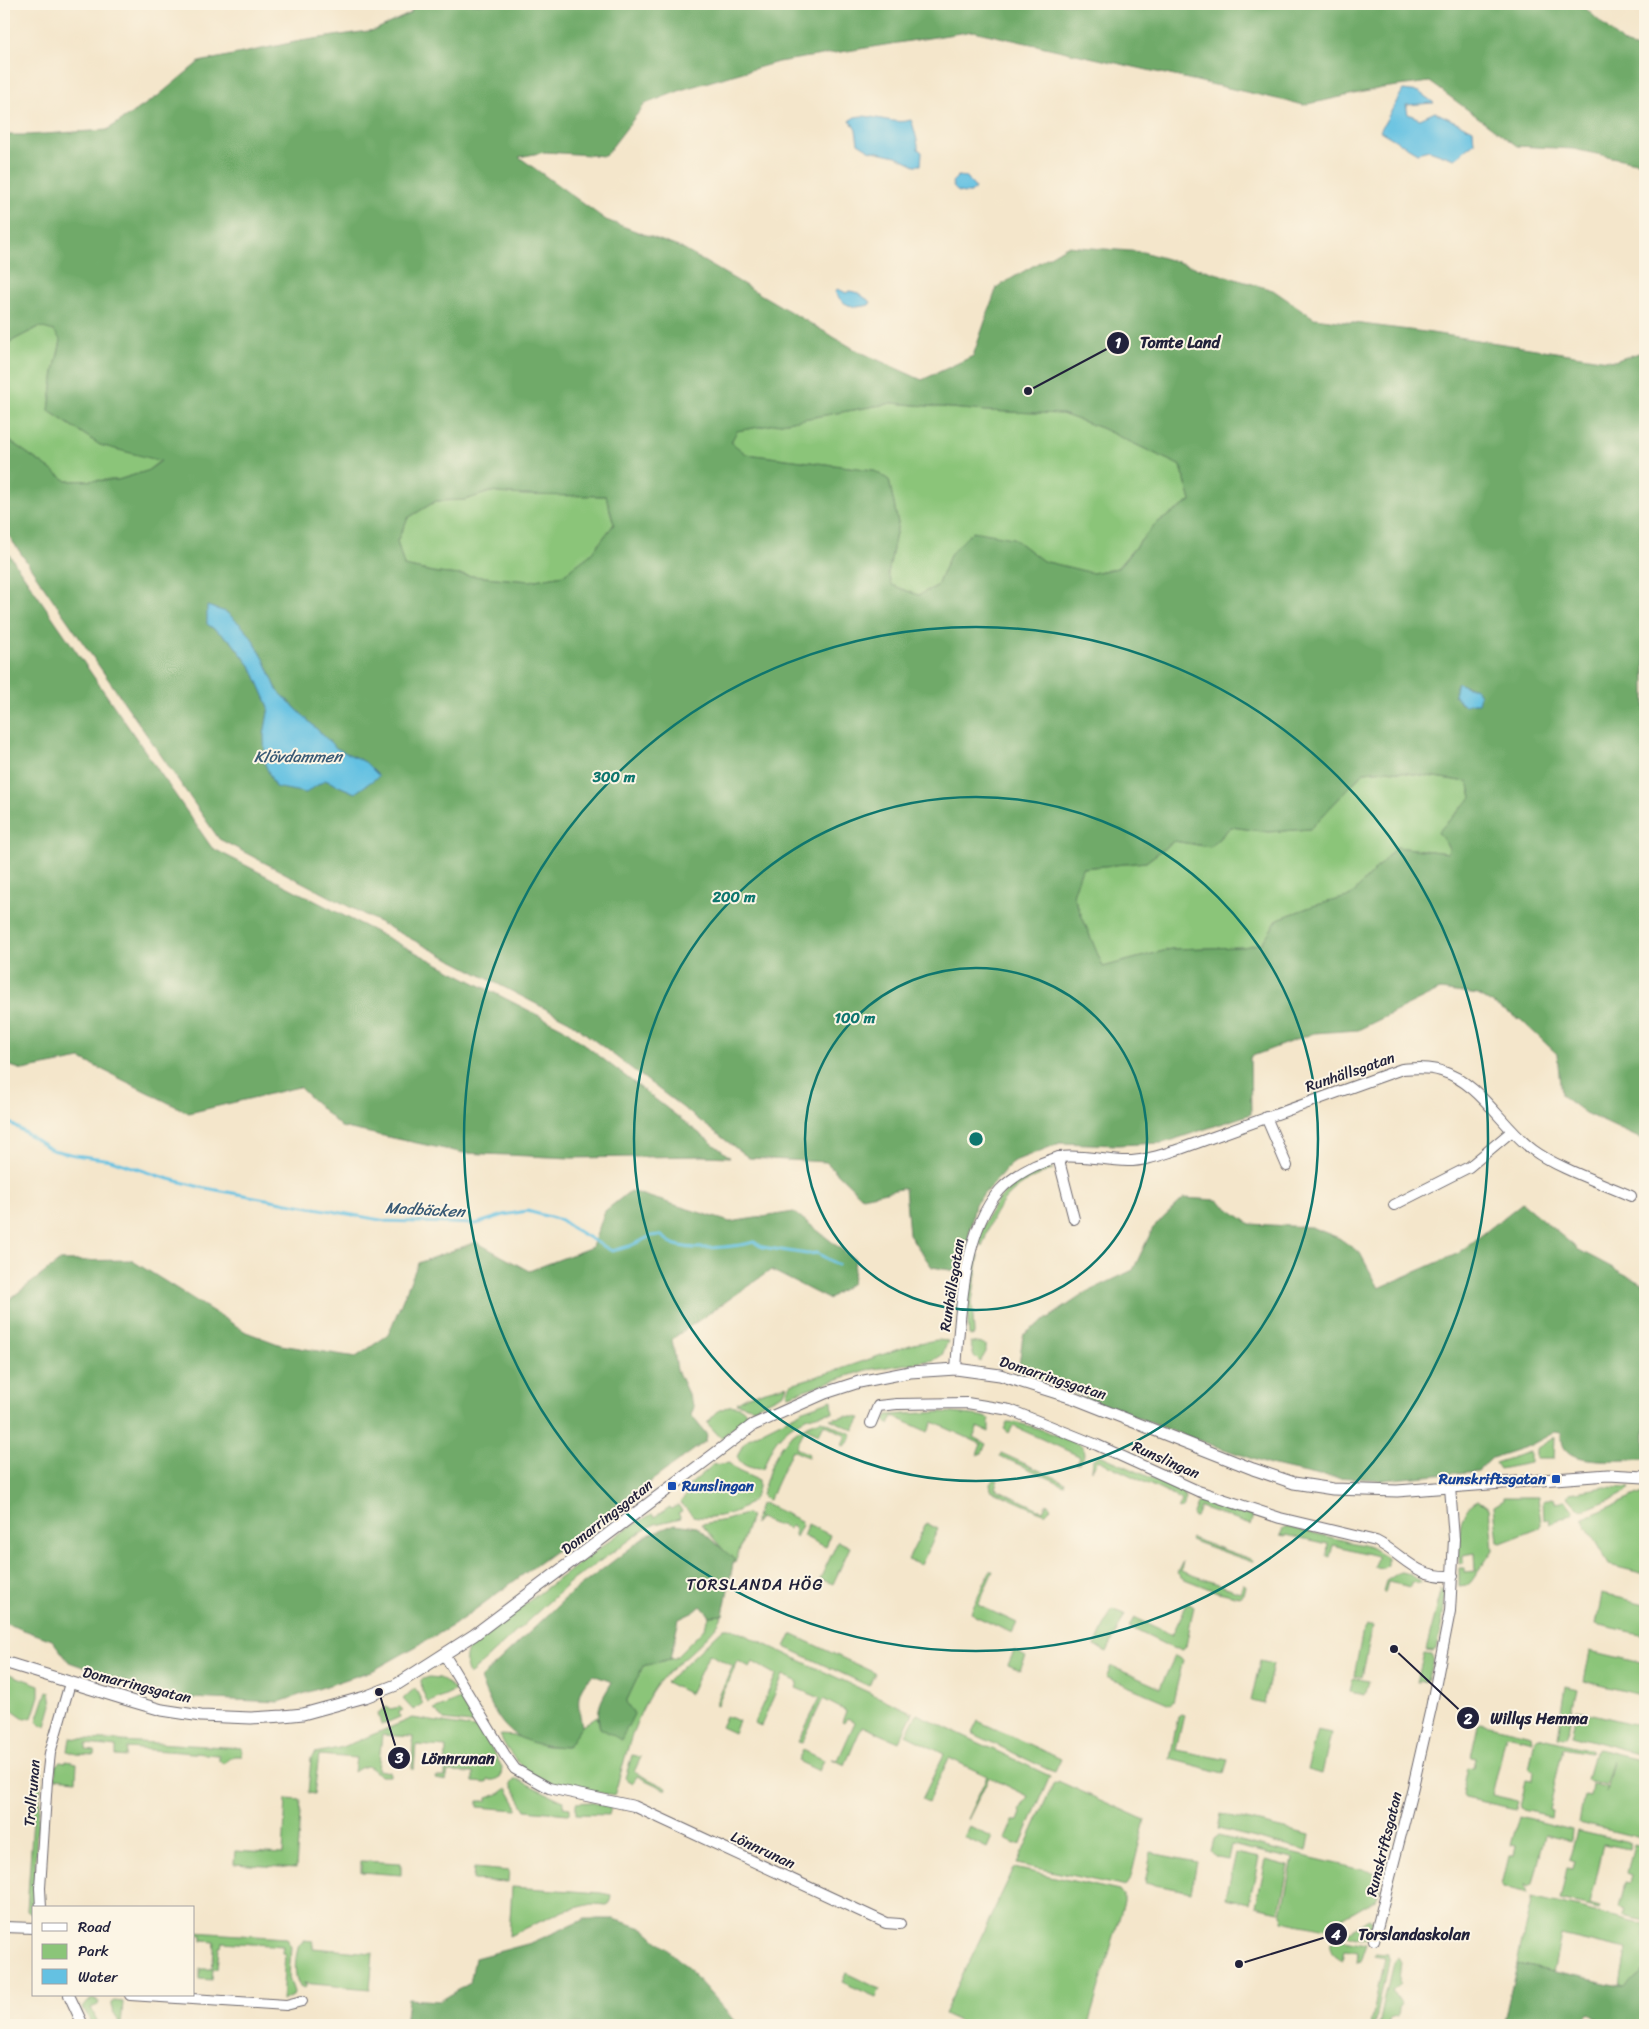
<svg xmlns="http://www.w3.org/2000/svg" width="1649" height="2029" font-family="Sriracha,sans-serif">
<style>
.green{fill:#8bc579;stroke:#56745a}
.forest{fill:#70aa69;stroke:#496652;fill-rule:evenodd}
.water{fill:#64c1e2;stroke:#43728e}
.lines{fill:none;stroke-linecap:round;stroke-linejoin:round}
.stream{stroke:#64c1e2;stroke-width:3}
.minor-casing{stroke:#6c676d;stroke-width:12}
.tertiary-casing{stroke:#6c676d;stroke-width:13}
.minor{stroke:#fff;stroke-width:10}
.tertiary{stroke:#fff;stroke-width:11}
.ring{fill:none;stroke:#0f766e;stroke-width:2.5}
.transit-dot{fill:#1a4fb4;stroke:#fcf5e5;stroke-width:2}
.labels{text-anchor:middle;stroke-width:4;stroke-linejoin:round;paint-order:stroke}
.street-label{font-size:15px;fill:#22223b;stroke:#fcf5e5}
.transit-label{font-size:15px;font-weight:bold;fill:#164399;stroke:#fcf5e5;text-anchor:end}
.water-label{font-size:16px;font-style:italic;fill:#395a75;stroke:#fcf5e5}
.neighbourhood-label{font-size:16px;letter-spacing:1px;fill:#22223b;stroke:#fcf5e5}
.centre{fill:#0f766e;stroke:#fcf5e5;stroke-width:2.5}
.ring-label{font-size:15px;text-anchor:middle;font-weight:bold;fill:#0f766e;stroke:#fcf5e5;stroke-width:4;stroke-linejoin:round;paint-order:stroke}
.leader{fill:none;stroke:#22223b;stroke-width:2}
.callout-dot{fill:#22223b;stroke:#fcf5e5;stroke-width:2}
.mark-label{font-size:15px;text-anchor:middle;font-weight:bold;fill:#fff}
.callout-label{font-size:16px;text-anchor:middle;font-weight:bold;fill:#22223b;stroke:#fcf5e5;stroke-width:4;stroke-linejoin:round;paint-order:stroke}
</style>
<rect width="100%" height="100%" fill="#fcf5e5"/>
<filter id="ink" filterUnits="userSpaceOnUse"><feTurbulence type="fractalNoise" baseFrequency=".02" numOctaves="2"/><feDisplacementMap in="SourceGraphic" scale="10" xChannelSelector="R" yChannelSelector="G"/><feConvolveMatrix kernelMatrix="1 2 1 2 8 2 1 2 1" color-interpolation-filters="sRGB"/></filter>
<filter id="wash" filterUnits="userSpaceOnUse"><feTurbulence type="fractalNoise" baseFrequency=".0096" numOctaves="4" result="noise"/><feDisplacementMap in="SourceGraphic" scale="20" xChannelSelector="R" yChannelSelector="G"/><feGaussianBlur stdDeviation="1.12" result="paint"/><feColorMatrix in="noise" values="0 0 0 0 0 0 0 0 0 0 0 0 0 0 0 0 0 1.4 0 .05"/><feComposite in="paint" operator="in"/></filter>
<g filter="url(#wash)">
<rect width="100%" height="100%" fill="#f4e6cb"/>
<path class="green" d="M39,327L55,330L61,341L54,371L49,411L100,445L161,460L147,471L118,480L67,481L4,437V345Z
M892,403L985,411L1062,414L1101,428L1181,466L1191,501L1155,524L1117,568L1092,573L1043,561L1013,538L951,553L937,586L918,595L892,585L888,574L898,523L889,480L873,470L746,454L731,443L736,431Z
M490,492C528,497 567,495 606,496L614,524L591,554L563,575L530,581L438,573L404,566L397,541L408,518L436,501L465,500Z
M1387,770L1468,782L1472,797L1438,832L1449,848L1448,853L1396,847L1351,896L1313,906L1278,919L1262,943L1244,947L1171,949L1103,967L1073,895L1082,868L1146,862L1174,841L1210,847L1231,827L1268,832L1310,829L1364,772Z
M1047,1167L1054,1169C1024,1180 1003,1194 990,1224C987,1232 985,1240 982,1247L979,1242C984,1208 1014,1176 1047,1167Z
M979,1255L972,1302L974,1332V1335L971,1336L969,1335C967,1319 964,1262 979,1255Z
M937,1340L948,1341L942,1355L934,1360L866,1370L789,1395L787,1392L791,1384L838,1370L913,1344Z
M970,1342L983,1344L986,1346V1352L980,1362L974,1356Z
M787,1385L784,1393L754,1408L736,1403L748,1396Z
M832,1400L833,1413C807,1413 782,1427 770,1451C767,1457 766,1463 763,1469C753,1469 742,1467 737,1457L743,1444L749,1438L806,1409Z
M728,1406C737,1405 744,1407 747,1416L721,1438L707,1423L717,1412Z
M942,1412L981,1416L989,1419V1432L978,1427L973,1437L986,1444L982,1453L977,1455L981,1444L933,1422L928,1432L893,1416L889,1425L885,1420L888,1415Z
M845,1416L861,1418L854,1430L830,1419Z
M821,1420L852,1434L848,1443L844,1446L842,1445L846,1435L824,1424L819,1434L805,1428L796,1448L809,1454L808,1457L792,1450L769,1500L765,1499L762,1495C772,1458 781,1432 821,1420Z
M1007,1422C1027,1422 1064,1438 1083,1446L1084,1455L1079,1463L1076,1464L1079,1456L1013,1426L1009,1433L1004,1429Z
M1555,1437L1554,1458H1536V1449Z
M1530,1452V1463L1499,1469L1495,1463Z
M1001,1453L1065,1482L1064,1485L1000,1456Z
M1100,1455L1181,1491L1186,1498L1183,1509L1178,1510L1182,1500L1098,1460L1092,1470L1093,1459Z
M729,1463L738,1471L758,1480C762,1511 716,1521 693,1516L680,1502L687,1495L688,1491L686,1488L713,1465Z
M994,1479L998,1480L995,1488L1043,1511L1047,1503L1051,1508L1045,1514L991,1490L990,1484Z
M1605,1487L1630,1488L1626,1493L1581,1511L1568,1497L1570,1493Z
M1645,1492V1574L1609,1565L1582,1519Z
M1504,1497H1538L1541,1524L1540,1528L1501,1543L1498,1542L1494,1506L1504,1500Z
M1551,1498L1555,1499V1503L1562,1502L1565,1500L1573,1510V1514L1550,1524L1549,1518L1544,1519L1543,1501Z
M1478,1500L1489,1508L1493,1550L1471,1582L1466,1586L1459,1587V1569H1465V1572L1476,1571L1475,1553L1463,1555V1564H1459C1460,1543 1455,1511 1478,1500Z
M1203,1501L1253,1516L1250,1525L1200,1507L1196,1517H1194L1193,1513L1197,1503Z
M763,1503L801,1521L802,1525L796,1537L794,1534L795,1530L792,1526L789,1527L788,1529L781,1524L776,1525L759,1518L754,1524L760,1504Z
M678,1505L682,1511L678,1513L681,1518L655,1524L644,1530L569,1583L469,1675C464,1663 464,1651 474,1642L620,1533L652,1514L654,1517L670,1507L671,1509Z
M746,1514L751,1516L735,1563L701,1524L726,1520Z
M926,1523L938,1529L921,1565L908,1560Z
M808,1524L830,1535L826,1547L803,1536Z
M1288,1527L1363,1545L1372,1548L1387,1557V1565L1384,1568L1375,1567L1377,1556L1333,1545L1330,1557L1327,1556L1328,1544L1286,1535L1285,1536L1280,1535L1283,1529Z
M1191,1538L1253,1560L1252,1562L1190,1540Z
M838,1541L850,1547L833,1584L820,1579Z
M1183,1561L1181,1571L1240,1592L1243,1583L1245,1586L1243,1594L1239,1597L1215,1591L1182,1578L1177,1573Z
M990,1571H993L978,1605L1017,1623L1012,1633L975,1616L971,1612Z
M1400,1572C1406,1572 1418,1578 1421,1583L1412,1582L1411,1587L1388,1582L1385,1593L1383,1591L1386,1581Z
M1439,1588L1444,1591C1446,1610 1440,1631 1436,1649L1433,1651L1426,1650L1441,1592Z
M1602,1594L1645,1604V1635L1596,1624Z
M1188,1602L1194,1606L1186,1646L1183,1650L1172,1648L1129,1627L1134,1617L1172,1635Z
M1112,1609L1125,1614L1107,1652L1095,1646Z
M722,1615C720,1631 672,1666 659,1682C634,1714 626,1757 614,1796C597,1791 581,1791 564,1787C536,1781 511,1762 500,1735L515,1736L546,1746L567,1747L582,1726L597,1716L600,1728L626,1702L643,1666L675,1658L703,1630L710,1616Z
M1367,1626H1373L1362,1677L1354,1676L1362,1635Z
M724,1628H730L913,1713L899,1742L862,1726L845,1765L832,1759L838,1760L855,1722L847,1718L844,1723L842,1722L846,1711L823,1699L802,1743L798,1742L820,1698L796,1688L798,1682L783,1675L761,1726L754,1723L776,1675L753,1662L750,1667L738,1661L717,1706L715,1705L733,1666L709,1654L690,1694L666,1682Z
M791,1634L875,1673L869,1686L785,1647Z
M1014,1651L1026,1657L1020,1670L1008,1665Z
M1590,1651L1645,1664V1696L1584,1681Z
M1424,1653L1432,1654L1434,1658L1427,1681L1417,1682Z
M1175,1656L1183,1660L1173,1702L1170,1704L1106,1677L1111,1666L1160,1688Z
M1260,1661L1273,1664L1264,1704L1251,1701Z
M4,1672L39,1685V1696L32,1718H24L4,1704Z
M429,1677L440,1678L456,1690L428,1703L422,1690L421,1680Z
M1353,1678L1369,1681L1365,1695L1350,1692Z
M1566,1686L1577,1689L1567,1735L1564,1738L1558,1737Z
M415,1688L423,1704L413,1710L403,1699Z
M47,1691L50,1692L52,1705L46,1726L40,1725L37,1721Z
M460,1699L478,1724L444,1720L434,1710Z
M386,1707L390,1709L400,1707L403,1710L399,1712L400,1717L381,1725L378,1713Z
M1577,1710L1645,1727V1755L1571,1735Z
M917,1714L1050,1776L1021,1843L1015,1844L1005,1839L1013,1821H1018L1021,1813L1019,1811L1028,1796L989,1777L968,1820L967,1819L987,1776L949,1758L928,1802L922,1799L944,1754L906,1735Z
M1181,1714L1184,1715L1176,1750L1228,1760L1224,1773L1170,1759L1178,1716Z
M726,1716L739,1721L734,1733L721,1727Z
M413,1718L480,1729L502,1767L501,1777L495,1780H488L487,1783L473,1782V1773L448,1772L446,1781L436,1779V1777H445L446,1747L416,1745L414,1769H412L413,1737L382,1735L378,1770L390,1772V1776H380C369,1765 367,1763 354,1772L356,1758L319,1755L314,1794L308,1793L311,1758L315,1753L343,1747Z
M978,1721L1061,1759L1055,1772L1049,1770L972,1733Z
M1481,1723L1531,1735L1532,1741L1506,1735L1492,1795L1518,1801L1516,1809L1464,1798L1462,1794L1468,1767L1474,1768L1476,1758L1471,1757L1478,1725Z
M1317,1730L1331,1733L1322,1774L1307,1770Z
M1539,1737L1591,1750L1590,1753L1563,1748L1549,1809L1552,1810L1551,1817L1523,1811L1520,1808L1526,1780L1532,1781L1533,1771L1529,1770L1535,1739Z
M70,1738L242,1748V1756H234L223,1764L219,1761V1755L127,1748L126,1757L116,1756V1747L86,1744V1750L95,1751L94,1755L76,1754L68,1751Z
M1598,1749L1645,1760V1839L1579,1823L1584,1795L1590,1796L1592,1784L1606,1787V1792L1613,1761L1606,1785L1587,1780L1594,1752Z
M803,1750L824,1760L819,1771L798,1761Z
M632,1755L641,1757L634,1772L667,1788L666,1790L637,1776L633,1783L625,1778Z
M66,1761L77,1763L76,1780L55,1778L56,1765L60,1762L66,1763Z
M36,1770L42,1771C39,1816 32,1862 37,1908H34L33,1915L27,1911Z
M514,1780H519L561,1800L564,1801L563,1807L570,1808V1812L568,1814L526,1810L511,1784Z
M1058,1781L1145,1820L1131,1877L1126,1885L1122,1886L1017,1864L1053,1784Z
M507,1788L517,1806V1810L478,1807V1801H487V1798L499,1794Z
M286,1799L301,1800L296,1868L234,1864L235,1851L283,1854Z
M590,1802L611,1807L609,1815L576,1814V1803Z
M1221,1814L1310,1835L1307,1851L1218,1829Z
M1519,1817L1572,1830L1571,1841L1545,1835L1533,1884L1529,1887L1525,1884L1528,1893L1503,1887L1502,1885L1509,1856H1514L1516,1846L1511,1845Z
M969,1827L992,1837L987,1848L964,1837Z
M1577,1831L1630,1843L1629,1849L1604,1844L1590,1904L1601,1907L1600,1909L1560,1900L1567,1868L1573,1869L1575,1861L1569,1859Z
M1218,1836L1380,1874C1384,1880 1379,1891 1377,1898L1326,1928L1321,1929L1282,1921L1283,1914L1281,1913L1293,1859L1231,1845L1228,1859L1216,1857L1211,1851L1214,1839Z
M1634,1844L1645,1847V1920L1623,1915L1625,1909L1619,1907L1625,1882L1630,1883L1632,1876L1627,1874Z
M1151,1853L1197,1862L1191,1892L1145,1883Z
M1236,1853L1259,1858L1249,1903L1226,1898Z
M1266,1860L1289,1866L1279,1911L1256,1906Z
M361,1861L401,1863V1875L361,1872Z
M474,1868L509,1871L508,1882L473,1880Z
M1014,1868L1119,1891L1124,1895V1902L1088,2025H967L944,2014Z
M512,1887L601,1893L611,1895L610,1903L607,1905L592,1904L563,1911L509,1936Z
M1532,1897L1645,1924V1970L1625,1987L1620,1986L1626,1950L1561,1935L1553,1972L1517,1964Z
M1370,1919L1373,1921L1368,1939L1343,1934Z
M194,1932L286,1938L291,1947L289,1977L294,1992L293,1996L282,2001L285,1954L282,1953L283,1946L222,1942L221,1947H219L217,1969H213L212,1980L200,1979V1969H212L215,1942L202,1941V1936L194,1935Z
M1335,1938L1366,1944L1360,1962L1357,1963L1358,1952L1345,1950L1343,1961C1336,1957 1330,1954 1330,1945Z
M304,1940L313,1941V1948L373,1953L370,1989L302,1983L307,1985L304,1989L300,1987C293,1976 295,1957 299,1945L304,1942Z
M1375,1953L1388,1954V1960L1375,2025H1371L1384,1957L1374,1955Z
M1398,1958L1401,1963L1399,1981L1401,1983L1392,1990L1401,2004L1398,2008L1397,2016L1392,2017L1389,2020L1390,2025H1379L1393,1962Z
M846,1973L880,1989L876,1997L842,1982Z
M93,1999L99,2002L98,2005L91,2008L99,2025H92L83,2007L88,2001Z
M114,2001L123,2002L121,2025H119C119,2017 110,2011 111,2003Z"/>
<path class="forest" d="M413,4H1581L1624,44L1645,50V164L1573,149L1517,146L1430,82L1382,88L1304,105L973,31L778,62L684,89L645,104L605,156L545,152L519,157L606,220L681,248L856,350L922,380L973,356L997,287L1067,246L1143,252L1273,290L1314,318L1425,332L1614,361L1645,351V1136L1639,1138L1585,1113L1561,1095L1557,1054L1521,1020L1478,995L1440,990L1358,1030L1314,1033L1250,1057L1251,1114L1163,1143L1117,1145L1060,1143L1012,1162L975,1204L962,1272L932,1267L909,1235L905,1188L862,1197L826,1162L749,1158L569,1021L219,839L4,529V437L67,481L118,480L147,471L161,461L100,445L49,411L54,371L61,341L54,331L39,327L4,345V135H28L107,130L158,96L199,62L300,41L375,30L411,13ZM892,403L985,411L1062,414L1101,428L1181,466L1191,501L1155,524L1118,568L1093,573L1043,561L1013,538L973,531L951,553L937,586L918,595L892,585L888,574L898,523L889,480L873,470L746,454L731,442L737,431ZM490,492C528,497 567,495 606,496L614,524L591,554L563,575L530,581L438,573L404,566L397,541L408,518L436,501L465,500ZM226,612L250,635L264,659L277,690L336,748L365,762L378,776L355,793L325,780L305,793L264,735L269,707L252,668L231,641ZM1464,685L1475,688L1480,695L1475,703L1461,704L1459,701ZM1387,770L1468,782L1472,797L1438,832L1449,848L1448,853L1396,847L1351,896L1313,906L1278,919L1262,943L1244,947L1171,949L1103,967L1073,895L1082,868L1146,862L1174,841L1210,847L1231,827L1268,832L1310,829L1364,772Z
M4,547L212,848L563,1028L730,1157L703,1156L571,1158L464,1153L341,1127L299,1087L189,1113L81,1059L23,1070L4,1064Z
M630,1191L730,1222L794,1212L855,1260L852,1283L828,1299L771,1270L672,1339L677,1370L694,1407L691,1415L707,1435L706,1441L454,1625L374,1670L279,1702L167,1697L69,1662L52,1640L4,1623V1302L11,1298L60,1261L131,1260L246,1332L281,1345L356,1357L388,1335L418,1263L476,1242L529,1271L592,1247L605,1211Z
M1184,1198L1217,1200L1250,1224L1311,1227L1339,1238L1360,1253L1379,1288L1459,1253L1522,1203L1579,1250L1645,1285V1378H1643L1645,1382V1459C1628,1460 1579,1464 1567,1451C1562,1446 1562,1441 1561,1433L1555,1432L1529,1446L1492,1458L1478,1471L1384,1480L1319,1476L1270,1465L1183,1435L1018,1372L1023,1335L1087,1292L1133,1270L1153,1228Z
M675,1524L697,1527L734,1559L723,1615L710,1616L701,1606L694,1612L679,1619L670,1659L643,1666L626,1702L634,1714L621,1740L600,1728C595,1708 602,1699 612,1682L593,1675C574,1691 578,1704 582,1726L567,1747C510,1745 500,1728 480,1679L570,1594L646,1536Z
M585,1919H614L645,1929L686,1966L738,2025H405L408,1999L440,2001L470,1983L475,1958L531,1943Z
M1517,1964L1625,1987L1645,1970V2025H1606L1589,2013L1578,2025H1503Z"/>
<path class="water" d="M1403,90L1419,92L1434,103L1406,105L1408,114L1420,119L1435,112L1473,130L1474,143L1454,159L1429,150L1417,153L1380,131Z
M861,116C876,116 896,125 911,120C913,124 919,145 918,149L922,152L921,165H915L896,156L869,150L858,143L856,130L850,120L855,117Z
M958,176L967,177L975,188L971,193C961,193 954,193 952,182Z
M838,289L846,293L850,291L858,293L871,302L869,305C855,309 841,306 835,291Z
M207,606L226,612L240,624L250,635L264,659L277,690L336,748L365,762L379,776L355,793L325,780L306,793L275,787L265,764L264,735L269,707L252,668L231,641L207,624Z
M1457,683L1468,687H1474L1480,695L1478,703C1463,702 1468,712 1454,695Z"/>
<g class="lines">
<path class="stream" d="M4,1119L52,1150L75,1155L111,1160L162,1177L200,1187L386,1221L476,1224L504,1215L527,1211L561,1220L572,1228L612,1251L630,1246L651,1236L660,1235C665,1238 671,1244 676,1245C694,1251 736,1247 754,1242L762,1247L807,1254L817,1253L838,1265"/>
</g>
</g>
<g filter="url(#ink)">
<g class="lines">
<g class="minor-casing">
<path id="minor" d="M1266,1117L1287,1166
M1058,1157L1074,1219
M1394,1205L1469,1167L1512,1131
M956,1369C960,1317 963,1230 1000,1190C1009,1180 1022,1172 1034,1166C1042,1163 1051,1159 1059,1157C1082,1154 1105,1161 1128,1161C1146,1161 1163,1154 1180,1149L1402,1069C1415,1068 1429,1067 1441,1071C1481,1083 1501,1126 1533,1150C1557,1168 1602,1183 1631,1196
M871,1423L878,1406L897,1404L967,1403L1010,1410L1097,1445L1198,1491L1280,1518L1376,1541C1406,1556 1414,1578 1453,1576
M444,1654L505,1755L515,1769L549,1788L634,1806L886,1923L900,1924
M41,1908L40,1888L47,1780L50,1753L70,1683
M4,1927L34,1928
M1374,1940L1412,1791L1431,1708L1450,1611L1454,1539L1450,1487
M69,1995L83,2025
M130,1995L286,2005L302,2001"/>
</g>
<g class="tertiary-casing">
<path id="tertiary" d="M4,1662L131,1701L162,1710L201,1716L251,1718L283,1716L303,1714L365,1697L396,1685L474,1635L753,1425L825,1393L859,1382L910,1372L956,1369L1000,1375L1073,1398L1253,1469L1294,1483L1333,1489L1397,1491L1608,1475L1645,1477"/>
</g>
<use href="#minor" class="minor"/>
<use href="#tertiary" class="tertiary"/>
</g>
</g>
<g class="ring">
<circle cx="976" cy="1139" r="171"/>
<circle cx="976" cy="1139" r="342"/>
<circle cx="976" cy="1139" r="512"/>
</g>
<g class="transit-dot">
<rect x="1551" y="1474" width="10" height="10" rx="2.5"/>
<rect x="667" y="1481" width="10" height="10" rx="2.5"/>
</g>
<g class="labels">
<g class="street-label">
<text transform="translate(1350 1072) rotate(-19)" y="5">Runhällsgatan</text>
<text transform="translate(952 1285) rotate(-81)" y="5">Runhällsgatan</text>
<text transform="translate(1053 1378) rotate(18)" y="5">Domarringsgatan</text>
<text transform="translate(1166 1460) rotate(24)" y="5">Runslingan</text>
<text transform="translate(607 1517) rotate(-38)" y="5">Domarringsgatan</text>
<text transform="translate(137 1685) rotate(14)" y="5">Domarringsgatan</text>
<text transform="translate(32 1793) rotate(-85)" y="5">Trollrunan</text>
<text transform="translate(1384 1844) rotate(-76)" y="5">Runskriftsgatan</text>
<text transform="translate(763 1850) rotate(25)" y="5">Lönnrunan</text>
</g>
<g class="transit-label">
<text x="1546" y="1484">Runskriftsgatan</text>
<text x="682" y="1491" text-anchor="start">Runslingan</text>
</g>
<g class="water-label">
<text x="298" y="762">Klövdammen</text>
<text transform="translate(425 1209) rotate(3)" y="6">Madbäcken</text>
</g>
<g class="neighbourhood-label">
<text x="755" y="1590">TORSLANDA HÖG</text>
</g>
</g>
<circle cx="976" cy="1139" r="8" class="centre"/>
<g class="ring-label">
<text x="614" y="782">300 m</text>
<text x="734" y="902">200 m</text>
<text x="855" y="1023">100 m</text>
</g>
<path class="leader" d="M1028 391L1118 343M1394 1649L1468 1718M379 1692L399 1758M1239 1964L1336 1934"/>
<g class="callout-dot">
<circle cx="1028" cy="391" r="5"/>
<circle cx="1394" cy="1649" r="5"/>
<circle cx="379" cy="1692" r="5"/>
<circle cx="1239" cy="1964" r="5"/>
<circle cx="1118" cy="343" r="12"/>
<circle cx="1468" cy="1718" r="12"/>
<circle cx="399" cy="1758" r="12"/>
<circle cx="1336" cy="1934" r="12"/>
</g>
<g class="mark-label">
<text x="1118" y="348">1</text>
<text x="1468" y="1724">2</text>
<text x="399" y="1763">3</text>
<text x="1336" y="1940">4</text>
</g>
<g class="callout-label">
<text x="1180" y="348">Tomte Land</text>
<text x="1539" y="1724">Willys Hemma</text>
<text x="458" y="1764">Lönnrunan</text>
<text x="1414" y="1940">Torslandaskolan</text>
</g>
<rect width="1649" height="2029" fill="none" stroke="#fcf5e5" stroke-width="20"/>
<rect x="32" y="1906" width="162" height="90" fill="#fcf5e5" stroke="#a5a1a1"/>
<rect x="42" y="1923" width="25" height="8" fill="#ffffff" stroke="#a5a1a1"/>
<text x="78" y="1932" font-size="15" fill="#22223b">Road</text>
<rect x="42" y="1944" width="25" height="15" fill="#8bc579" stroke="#a5a1a1"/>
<text x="78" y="1956" font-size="15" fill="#22223b">Park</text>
<rect x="42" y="1969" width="25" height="15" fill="#64c1e2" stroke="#a5a1a1"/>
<text x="78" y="1982" font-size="15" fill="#22223b">Water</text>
</svg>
